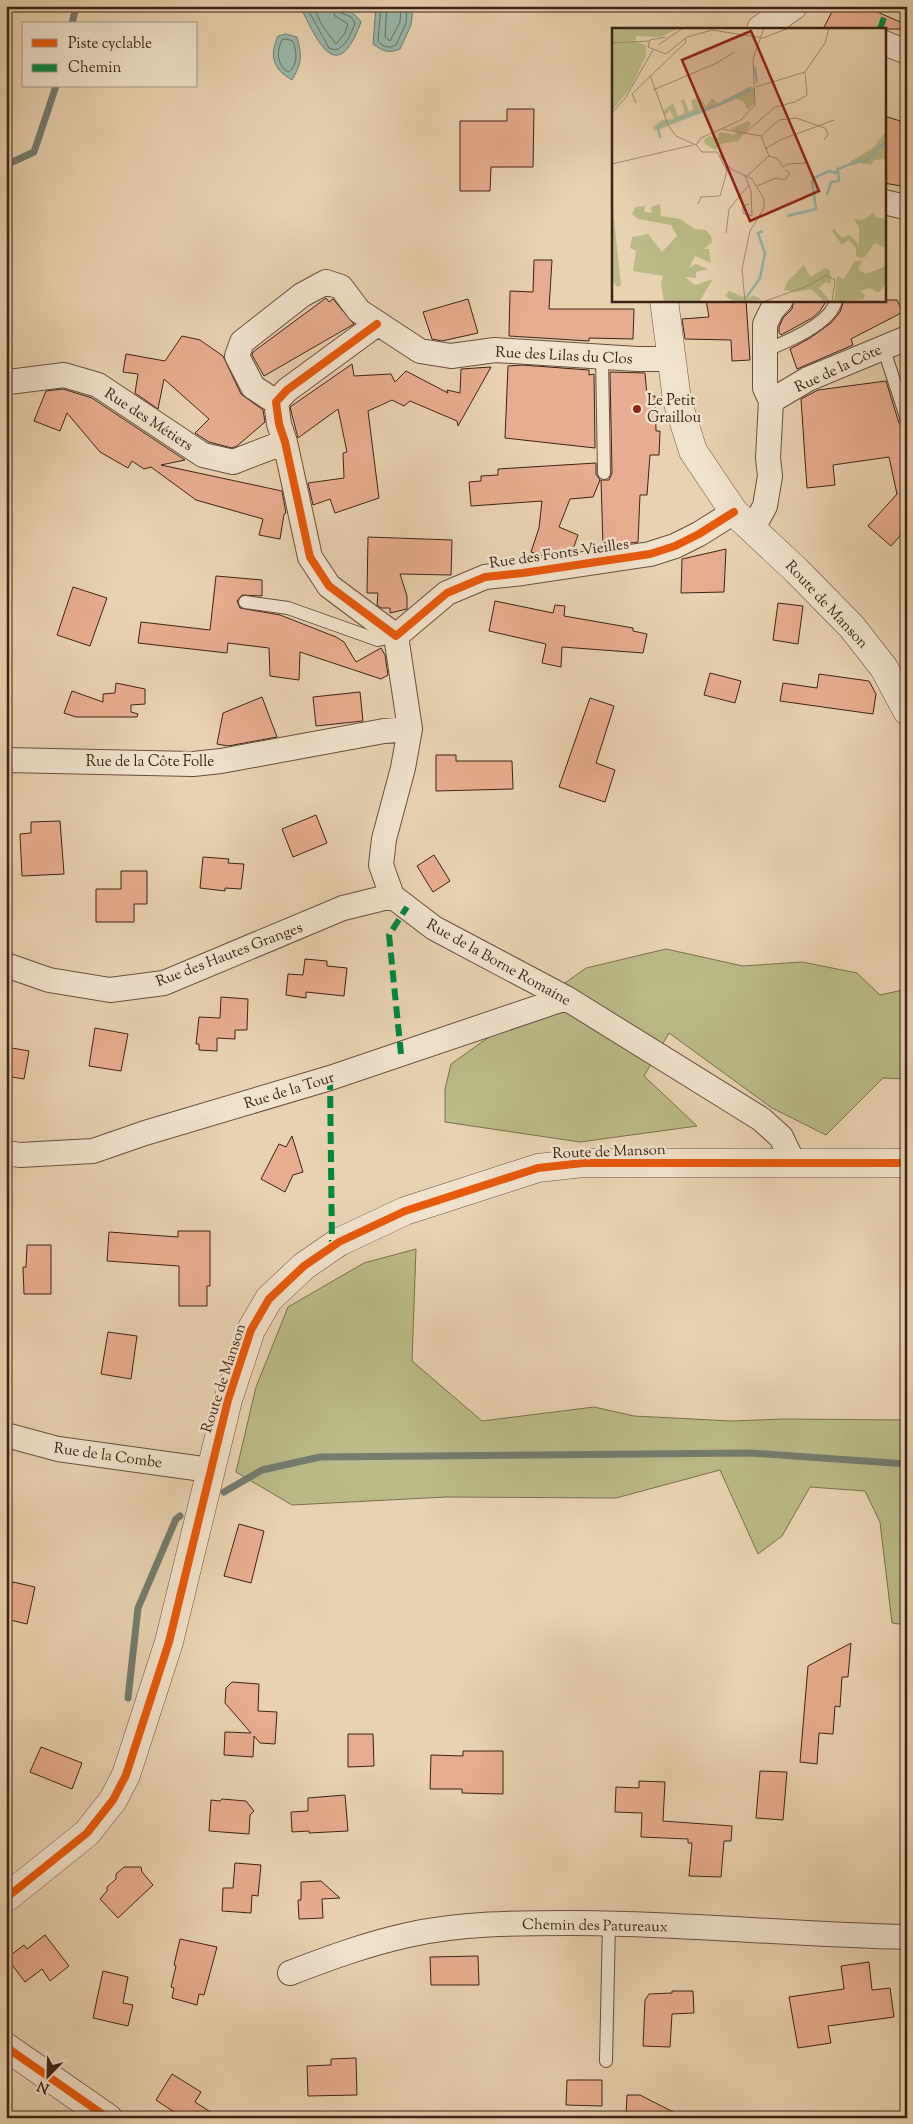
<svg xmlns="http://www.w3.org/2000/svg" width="913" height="2124" font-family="'Sorts Mill Goudy',serif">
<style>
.green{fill:#bbba88;stroke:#7c6e4e}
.water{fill:#97b8a9;stroke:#737c6d}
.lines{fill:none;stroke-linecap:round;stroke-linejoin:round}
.shore{stroke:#6a6e5e;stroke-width:1}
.stream{stroke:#737c6d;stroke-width:7}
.building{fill:#e7ad90;stroke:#3d2314}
.service-casing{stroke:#684f3b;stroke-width:14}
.minor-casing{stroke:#684f3b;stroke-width:26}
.tertiary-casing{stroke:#684f3b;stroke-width:29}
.secondary-casing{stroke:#3d2314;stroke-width:29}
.service{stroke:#f1e2cc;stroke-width:12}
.minor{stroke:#f1e2cc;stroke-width:24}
.tertiary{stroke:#f1e2cc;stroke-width:28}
.secondary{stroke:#f1e2cc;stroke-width:28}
.quiet{stroke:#00873e;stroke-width:6;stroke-dasharray:12 6;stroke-linecap:butt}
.cycleway-casing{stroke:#f1e2cc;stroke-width:11}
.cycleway{stroke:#e8590c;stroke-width:8}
.poi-dot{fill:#8f2418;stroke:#f1e2cc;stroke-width:2}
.labels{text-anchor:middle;stroke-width:5;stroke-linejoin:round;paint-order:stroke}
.street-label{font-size:15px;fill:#3d2314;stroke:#f1e2cc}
.poi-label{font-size:15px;fill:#3d2314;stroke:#f1e2cc;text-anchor:start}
.inset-river{fill:none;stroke:#97b8a9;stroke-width:2.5}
.inset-road{fill:none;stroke:#a48c72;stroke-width:1}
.view{fill:#8f2418;fill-opacity:0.15;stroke:#8f2418;stroke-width:2.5}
.inset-edge{fill:none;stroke:#3d2314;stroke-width:2.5}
</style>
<rect width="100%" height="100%" fill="#e9d2b0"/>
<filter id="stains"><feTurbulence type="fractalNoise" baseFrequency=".004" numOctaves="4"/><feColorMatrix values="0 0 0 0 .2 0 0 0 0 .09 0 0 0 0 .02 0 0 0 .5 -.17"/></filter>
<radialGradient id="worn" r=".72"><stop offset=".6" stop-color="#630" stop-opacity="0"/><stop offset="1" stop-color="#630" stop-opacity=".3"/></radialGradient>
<path class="green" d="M666,949L743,966L802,962L857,973L880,995L907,989V1079L883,1078L826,1135L772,1108L669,1033L644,1076L697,1126L580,1142L445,1122V1089L451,1064L586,968Z
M416,1249L412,1361L482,1421L594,1407L634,1416L732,1421L783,1419L907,1420V1625L892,1623L880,1522L865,1491L810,1487L782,1536L758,1554L720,1470L616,1498L446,1497L292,1505L236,1472L256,1387L288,1307L364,1263Z"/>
<path class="water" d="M300,6C322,6 348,2 361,22C337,88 317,41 300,6Z
M376,6H409L413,9L411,25L400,49C388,54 383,51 373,44Z
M286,34L297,37C302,56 302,63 292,80C273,69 269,56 278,36Z"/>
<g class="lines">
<path class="shore" d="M306,6L329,48L335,50C346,47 351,34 355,23L351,17L339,12L338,6
M313,6L322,25L336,44L345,33L348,24L335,16L331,6
M381,6L378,41C383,47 389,49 396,45L406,23L407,6
M387,6L385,37L390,41L400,22L401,6
M286,39L293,41C297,53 298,64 289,72C277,67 276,51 282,40Z"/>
<path class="stream" d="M72,24L76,6
M6,165L34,152L56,86
M224,1492L262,1470L320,1457L750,1453L907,1464
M128,1698L138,1608L176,1519L180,1516"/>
</g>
<path class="building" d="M835,6H864L907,25V29H823Z
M507,109H534L533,167H491L490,191H460V121H507Z
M884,116L907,123V187L884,183Z
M534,260H552L549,309H634L633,339L589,338V341L509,336L510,291L533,292Z
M326,298L329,302L333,299L354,324L264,376L252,355L253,352Z
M468,299L478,333L442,341L432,339L423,312Z
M706,300H746L750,360L732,361L731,340L685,339L682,319L709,317Z
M794,300H827L820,311L812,318L781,335L779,333V327L783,318L792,309Z
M844,300H897L903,312L851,339L853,345L797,369L790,349L810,338L831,323L840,312Z
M182,336L200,340L223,356L241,394L263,410L265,422L237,446L232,448L209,442L195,433L209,419L164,379L158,409L135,393L138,374L123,372L126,354L165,361Z
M352,364L354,376L391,374L395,382L406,371L448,393L447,390L460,393L461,369L491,367L458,426L457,421L410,401L404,406L392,400L368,411L379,498L335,513L330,499L313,505L308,483L344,478L343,453L347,452L338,409L298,438L290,407Z
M522,365L589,370V375L594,374L595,448L505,438L508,366Z
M610,372L645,373L647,396H655L656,431H660L659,455H650L647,495H640L638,542L603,547L601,480H609L612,473Z
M886,381L899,423L902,426L907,428V528L891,546L868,526L897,494L889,457L833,465L835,485L807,488L801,399L818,390Z
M63,389L92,398L185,460L161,465L282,491L286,513L284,514L280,539L259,535L263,519L196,500L151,467L144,469L132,461L128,468L100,452L67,413L60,431L34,421L46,391Z
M596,463V474L600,480L593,497L570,499L559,527L578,535L572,552L544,556L531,552L539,528L542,501L471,506L469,482L481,481V476L498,475V469Z
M368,537L452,540L451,575L400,574L407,596V609L390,613V608H381L377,605L378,593H367Z
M726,549L724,592L681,593L682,559Z
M216,576L262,580V596L242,595L237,601L240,608L280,615L336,637L344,642L356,662L381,648L385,655L388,675L381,679L300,652L299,680L270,676L269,648L228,643L227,653L138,643L141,622L210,630Z
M73,587L107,598L90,646L57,635Z
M495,601L553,613L555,605L565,606L564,616L633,628V631L647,634L643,653L562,647L561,667L542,663L546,644L489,631Z
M778,603L803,606L798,644L773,640Z
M710,673L741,681L735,703L704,695Z
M819,674L869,681L876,694L873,714L780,701L783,683L817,688Z
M116,683L145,689V704L131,705V712L138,714L137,717H76L64,713L72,691L103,702V694L115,693Z
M360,692L363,721L316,726L313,697Z
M262,697L277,737L228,746L217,744L223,713Z
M590,698L614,706L596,763L615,770L605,802L559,787Z
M436,755H456V761H512L513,789L436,791Z
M316,815L327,843L293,857L282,829Z
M60,821L64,874L22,876L20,834L31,833V822Z
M434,855L450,881L433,892L417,866Z
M203,857L229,859L228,863L244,864L241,889L225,888V891L200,888Z
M121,871H147V904H134V922H96V889H121Z
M305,959L327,961V966L347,968L344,996L306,992V998L286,995L288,974L303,975Z
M221,997L248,999L247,1030H235V1039L217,1038V1051L199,1050V1044H196L199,1017L220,1018Z
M95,1028L128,1034L121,1071L89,1066Z
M6,1047L29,1051L24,1079L6,1076Z
M292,1136L303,1172L293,1175L285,1192L261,1179L279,1144L286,1147Z
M178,1231H210V1286H207V1306H179V1266L107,1261L109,1232L178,1237Z
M27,1245H51V1294H24L23,1267H26Z
M108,1332L137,1336L131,1379L101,1374Z
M239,1524L264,1531L251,1583L224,1576Z
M13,1582L35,1587L27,1624L6,1619V1591L10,1592Z
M851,1643L848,1677H842L840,1707L835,1706L833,1734L819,1733L817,1764L800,1762L808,1666Z
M232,1682L259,1684L258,1711L277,1712L275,1744L260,1743L254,1736L253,1757L224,1755L225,1732L251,1733L225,1703L226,1688Z
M348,1734H373L374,1766L348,1767Z
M41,1747L82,1763L72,1789L30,1772Z
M463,1751H503V1794L462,1793V1789H430L431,1755L463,1756Z
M760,1771L787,1772L783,1820L756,1818Z
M639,1781L665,1782L663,1821L732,1826L731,1841H724L721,1877L689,1876L692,1843H688V1839L641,1837L642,1813L615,1812L616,1787L639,1788Z
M345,1795L348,1831L309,1833V1831L292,1832L291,1812L308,1811V1798Z
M222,1799L246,1801L254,1811L250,1815L249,1834L209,1831L211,1800L220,1801Z
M235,1863L261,1865L258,1896L252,1895L251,1913L222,1911L223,1888H233Z
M124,1867H141L142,1872L153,1885L118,1918L100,1899L107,1891V1887L116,1879V1874Z
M321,1881L340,1898L322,1899L323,1918L299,1919L298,1900H301V1882Z
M45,1935L69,1966L50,1981L42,1969L25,1982L7,1958L24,1945L27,1949Z
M180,1939L217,1947L204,1995L199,1994L197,2005L172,1998L174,1988L171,1987L176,1966L174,1965Z
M478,1956L479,1985H431L430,1957Z
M869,1962L872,1990L890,1988L894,2017L828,2026L831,2043L798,2048L789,1997L844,1989L841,1966Z
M103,1971L128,1977L123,2003L133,2005L128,2026L93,2018Z
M672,1991H693L694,2013L672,2014L670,2047L643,2046L645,2000L649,1994L672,1993Z
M356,2058L357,2095L308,2096L307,2066L331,2065V2059Z
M172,2074L201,2092L195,2102L220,2118H183L156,2100Z
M567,2080H602V2106L566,2105Z
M627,2095H640L685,2118H626Z"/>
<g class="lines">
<g class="service-casing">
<path id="service" d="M883,347L907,420
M764,351C784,343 832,324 836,300
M602,357L604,473
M245,602L288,608L378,640L396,636
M606,2061L609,1923"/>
</g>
<g class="minor-casing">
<path id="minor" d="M884,43L907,52
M884,202L901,206L907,205
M377,324L287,390L276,402L279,424L285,442L310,557L329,586L396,636L447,593L485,577L523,573L650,554L675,546L699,534L734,512
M9,382L64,375L98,385L203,455L233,462L285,442
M771,401L808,379L907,338
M276,402L253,387L237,356L242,342L302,295L326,282L341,287L359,311L420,351L451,356L495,350L637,359H671
M753,528L765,506L770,476L768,458L771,401L765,388V324L772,310L781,300
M396,636L410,729L403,768L384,839L381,865L392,896L434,928L566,998L761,1119L781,1137L794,1164
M6,760L193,764L221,761L384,731L410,729
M6,965L49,980L110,990L164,983L343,908L392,896
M6,1153L20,1155L93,1151L145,1133L330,1078L566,998
M6,1435L58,1449L210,1470
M290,1973C329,1958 367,1944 408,1935C460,1923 517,1923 570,1923C683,1923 795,1935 907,1937"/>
</g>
<g class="tertiary-casing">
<path id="tertiary" d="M761,29L793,6
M664,300L677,400L693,451L734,512L797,571L852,627L884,668L907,711
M6,1898L87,1833L113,1800L126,1775L169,1642L228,1400L251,1330L269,1299L304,1266L339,1242L405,1211L538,1168L583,1163H907"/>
</g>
<g class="secondary-casing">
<path id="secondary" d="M6,2047L108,2118"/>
</g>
<use href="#service" class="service"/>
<use href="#minor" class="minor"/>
<use href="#tertiary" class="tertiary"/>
<use href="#secondary" class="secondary"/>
<path class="quiet" d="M880,29L888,6
M401,1054L389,935L407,907
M330,1078L332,1248"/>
<g class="cycleway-casing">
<path id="cycleway" d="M377,324L287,390L276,402L279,424L285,442L310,557L329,586L396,636L447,593L485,577L523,573L650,554L675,546L699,534L734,512
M6,1898L87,1833L113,1800L126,1775L169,1642L228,1400L251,1330L269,1299L304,1266L339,1242L405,1211L538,1168L583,1163H907
M6,2047L108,2118"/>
</g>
<use href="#cycleway" class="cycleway"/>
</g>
<circle class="poi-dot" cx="637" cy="409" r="5"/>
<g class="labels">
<g class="street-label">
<text transform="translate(564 355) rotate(3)" y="5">Rue des Lilas du Clos</text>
<text transform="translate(838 368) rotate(-25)" y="5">Rue de la Côte</text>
<text transform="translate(149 419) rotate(33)" y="5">Rue des Métiers</text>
<text transform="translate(559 553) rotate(-8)" y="5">Rue des Fonts Vieilles</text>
<text transform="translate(827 604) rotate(47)" y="5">Route de Manson</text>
<text x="150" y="766">Rue de la Côte Folle</text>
<text transform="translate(229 954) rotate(-21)" y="5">Rue des Hautes Granges</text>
<text transform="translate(499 962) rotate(29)" y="5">Rue de la Borne Romaine</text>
<text transform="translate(289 1090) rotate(-17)" y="5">Rue de la Tour</text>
<text transform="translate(609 1151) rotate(-2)" y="5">Route de Manson</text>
<text transform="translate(223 1378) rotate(-72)" y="5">Route de Manson</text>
<text transform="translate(108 1455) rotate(8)" y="5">Rue de la Combe</text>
<text transform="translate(595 1925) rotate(1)" y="5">Chemin des Patureaux</text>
</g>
<g class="poi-label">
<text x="647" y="405">Le Petit<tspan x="647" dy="17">Graillou</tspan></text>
</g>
</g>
<g transform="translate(612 28)">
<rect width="274" height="274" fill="#e9d2b0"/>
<path d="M0,0H67L49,9L25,8L23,13L34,18V28L19,59L0,83ZM137,59L142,60L143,74L136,82L132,74L125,71L43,103L41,99L50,92L62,91L58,82L53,87L51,83L61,75L66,88L73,85L69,72L72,71L77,84L81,81L79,72L88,69L94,78L100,70L106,75ZM137,93L139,97L126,113L109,116L103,122L93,116L92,112L97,108L106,110L108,104L123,107L124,103L118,101ZM274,103V131L262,132L259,137L247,135L240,138L239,133L261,120ZM0,172L9,257L5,259L0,252ZM48,176L49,188L68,191L83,201L94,202L99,208L100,214L92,221H97L99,235L83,228L77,240L84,236L96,241L84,244V250L73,249L83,257L101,251L87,274H52L49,255L51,248L21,243L24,223L18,220L20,209L36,206L50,224L65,208L59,197L26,191L20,186L23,179L33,178L32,184L40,185L39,179ZM262,185L263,189L274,191V227L273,220L263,215L253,229L248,230L244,228V220L237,212L230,217L220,203L222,201L230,210L238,207L247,217V199L242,191L250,192ZM251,232L246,241L254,246L274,238V256L266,265L258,260L248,263L253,267L252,271L222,274L225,248L232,251L242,234ZM192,237L198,249L213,240L218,242L219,256L214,254L207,260L219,274H213L199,261L185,264L172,262L175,254ZM117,263L137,271L141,267L150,272L123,274L113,268Z" fill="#bbba88"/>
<path class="inset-river" d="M143,39L145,55M57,94L104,78L141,60M48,110L46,99L53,95M215,167L219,154L227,153L226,143M175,188L204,181L200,153L204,149L217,143L223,145L226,141L248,132L254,133L274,113M134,270L148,250L153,225L146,205L151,203"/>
<path class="inset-road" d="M54,9L38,12L36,19L54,26L75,9L100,2L151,10L177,0M0,15L37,13M46,17L71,0M38,47L56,97L64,108L84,117M144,59L193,44L213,15L217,0M41,62L105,35L122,24M24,75L20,66L74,14L73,11M0,85L14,69L41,22M110,101L149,108L157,128M132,106L163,79L183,74L195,67L193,44M149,108L167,92L184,90L213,100L216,106L212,112M153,121L168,112L222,92M0,136L81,117M171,139L175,136L194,135M133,148L139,163L140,188L131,185V178L137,176M135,148L157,128L166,131L171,139M145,158L164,150L173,152L178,145L173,142M86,176L89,169L108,168L115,143L107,128M114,205L117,181L136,158M133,274L130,241L138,203L152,180V171L140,151L119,141L105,124H90L84,117L89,110L129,92L143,77L141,31L152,0M151,274L198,257L214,247L223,252L220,274"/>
<path class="view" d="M139,3L207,163L138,193L70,32Z"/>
<rect width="274" height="274" class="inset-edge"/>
</g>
<rect width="913" height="2124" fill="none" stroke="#e9d2b0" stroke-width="25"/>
<rect x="8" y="8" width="898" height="2109" fill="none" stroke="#3d2314" stroke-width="2.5"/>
<rect x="12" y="12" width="888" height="2099" fill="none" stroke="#3d2314"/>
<rect x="22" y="22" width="175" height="65" fill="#f1e2cc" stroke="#a99682"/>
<rect x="32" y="39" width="25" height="8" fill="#e8590c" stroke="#a99682"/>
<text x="68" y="48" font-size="15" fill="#3d2314">Piste cyclable</text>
<rect x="32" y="64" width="25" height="8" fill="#00873e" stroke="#a99682"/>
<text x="68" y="72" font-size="15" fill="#3d2314">Chemin</text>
<g transform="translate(48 2076) rotate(203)" stroke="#f1e2cc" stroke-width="4" paint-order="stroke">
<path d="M0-4L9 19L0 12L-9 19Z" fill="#3d2314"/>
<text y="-8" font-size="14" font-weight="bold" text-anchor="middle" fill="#3d2314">N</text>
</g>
<rect width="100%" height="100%" filter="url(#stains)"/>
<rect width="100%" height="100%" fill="url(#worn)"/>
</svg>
